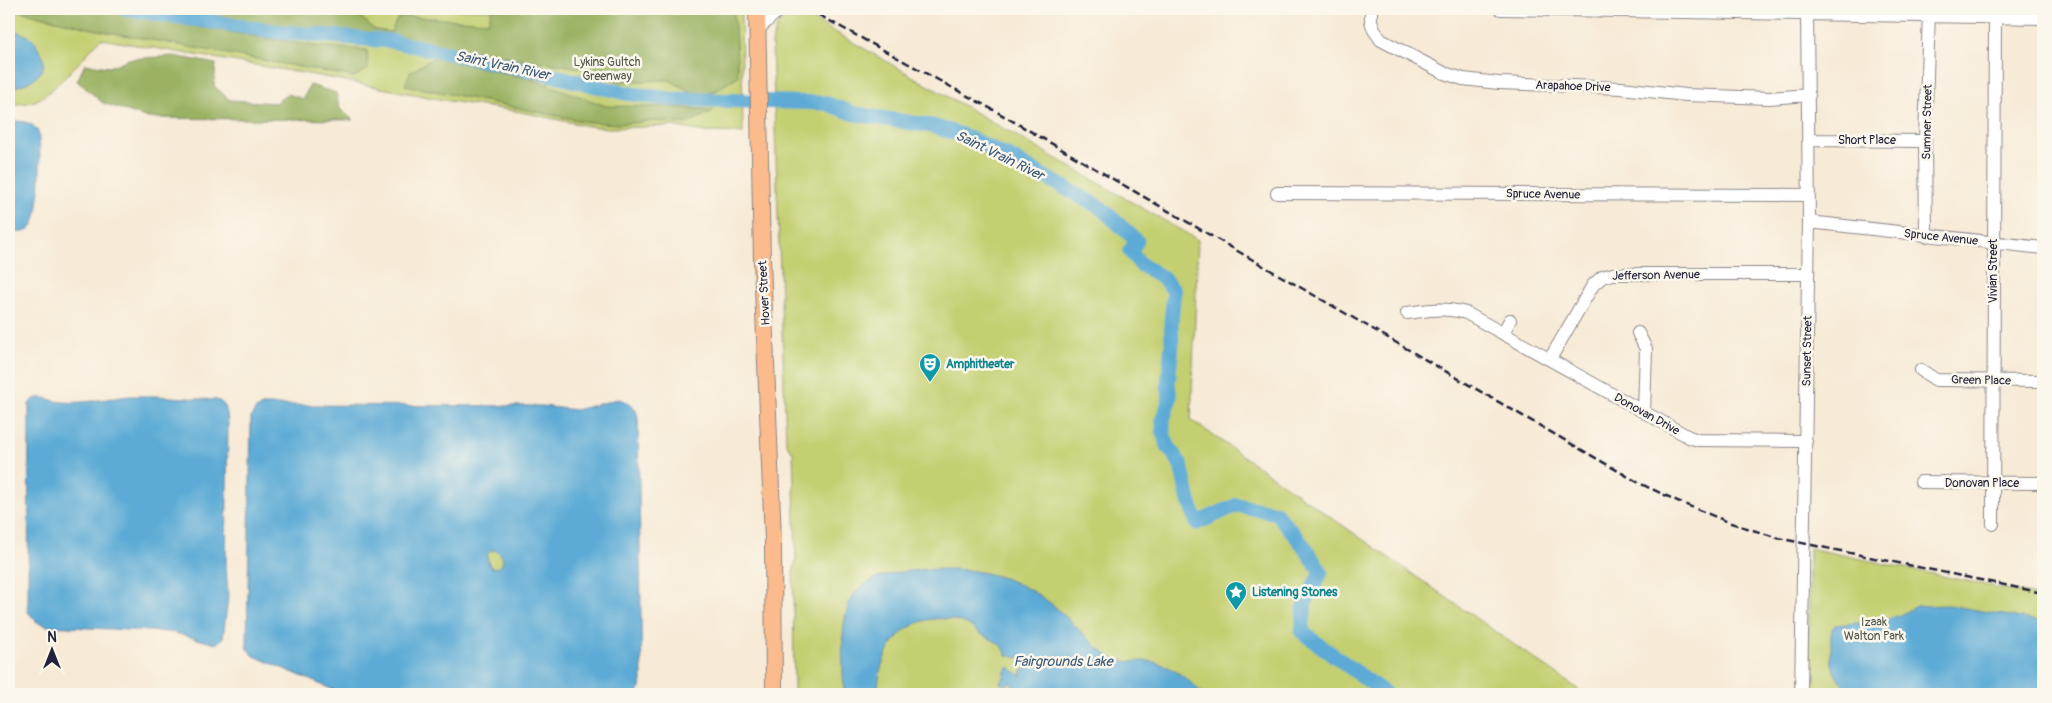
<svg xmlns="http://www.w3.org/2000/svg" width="2052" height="703" font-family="Pangolin,sans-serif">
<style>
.green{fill:#c3cf70;stroke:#727856}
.forest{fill:#9ab262;stroke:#5e6a4e}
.water{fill:#5caad5;stroke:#3f6688;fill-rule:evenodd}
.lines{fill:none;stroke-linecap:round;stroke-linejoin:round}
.canal{stroke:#5caad5;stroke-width:9}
.river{stroke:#5caad5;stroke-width:15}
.minor-casing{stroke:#8c8688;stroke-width:14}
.major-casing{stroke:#8c8688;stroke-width:18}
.minor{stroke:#fff;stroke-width:12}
.major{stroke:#fbbb8c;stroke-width:16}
.rail{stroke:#22223b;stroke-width:2.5;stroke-dasharray:8 4;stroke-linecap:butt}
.labels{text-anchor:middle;stroke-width:5;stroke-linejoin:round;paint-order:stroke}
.park-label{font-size:12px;fill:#52564b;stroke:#fbf7ec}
.street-label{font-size:12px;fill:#22223b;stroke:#fbf7ec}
.culture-label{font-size:12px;font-weight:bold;fill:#0d838f;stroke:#fbf7ec;text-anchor:start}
.water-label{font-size:14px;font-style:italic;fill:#395879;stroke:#fbf7ec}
</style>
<rect width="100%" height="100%" fill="#fbf7ec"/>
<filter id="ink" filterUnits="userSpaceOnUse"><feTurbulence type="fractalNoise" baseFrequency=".02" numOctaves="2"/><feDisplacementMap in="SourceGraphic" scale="10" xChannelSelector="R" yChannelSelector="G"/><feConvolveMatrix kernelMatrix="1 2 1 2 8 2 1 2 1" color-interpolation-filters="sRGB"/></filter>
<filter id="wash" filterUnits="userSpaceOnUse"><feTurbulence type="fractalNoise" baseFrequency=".0096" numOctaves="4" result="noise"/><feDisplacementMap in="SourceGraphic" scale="20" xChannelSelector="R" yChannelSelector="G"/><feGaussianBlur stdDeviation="1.12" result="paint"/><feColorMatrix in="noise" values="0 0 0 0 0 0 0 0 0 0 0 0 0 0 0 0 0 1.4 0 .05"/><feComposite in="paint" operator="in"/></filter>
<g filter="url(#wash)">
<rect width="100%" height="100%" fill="#f7ead6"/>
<path class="green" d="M9,9H408L741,12L743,133L704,132L672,126L609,128L588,126L516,111L449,101L314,75L101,39C85,55 58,88 39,99C30,104 19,104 9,104Z
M795,9L1198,240L1191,420L1585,694H794L793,571L796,559L793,452L789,448L786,443L772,44C774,28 782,17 795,9Z
M1809,548L2043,597V694H1809Z
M486 559a9 9 0 1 1 18 0a9 9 0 1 1-18 0Z"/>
<path class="forest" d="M11,9H105L127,15L315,46L367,50L368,69L354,77L97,30Z
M157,9H352L375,30L391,32L397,19L403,16L488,22L492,9H728L734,10L738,76L716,91L693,93L669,80L620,82L580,68L518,58L387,38L264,25Z
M174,56L216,64L214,86L230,100L275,103L288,94L303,99L310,85L336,93L340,109L353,120L148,118L103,103L77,81L85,64L109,67L129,59Z
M435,57L535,80L606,106L670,107L714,110L687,124L655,121L619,124L587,122L405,85L410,72Z"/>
<path class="water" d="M9,29C15,31 22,33 28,36C32,38 36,43 38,47C56,72 29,84 9,89Z
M9,121C20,121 33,121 38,132C41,148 42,217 31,228C26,234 16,232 9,232Z
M130,396H156L217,400C228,404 227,414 228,424L226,565L228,597L223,638L216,644L171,632L48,626L37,622L28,612L29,404C37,392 51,401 62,402C84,404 108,398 130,396Z
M618,399C628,401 636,406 638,417L642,681L638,694H343L254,656L247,648L251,417L256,409L264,405L542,406L576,410ZM492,550C501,550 506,561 500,567L492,568L489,564L487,555Z
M947,569C991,569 1031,584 1063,614C1079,629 1094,647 1112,658C1123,663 1135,661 1147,661C1169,663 1188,679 1203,694H1051L1044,688L1036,691L1032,690C1023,695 1008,697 999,691L1002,687L1003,691L1006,694L1012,691L1013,686L1010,682L1007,685L1001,684L1000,681L1004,678L1005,671L1009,667L1021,676L1022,670L1030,667L1024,659L1006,655C1006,645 992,640 983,635C976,632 971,625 964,623C913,605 877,645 878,694H844C843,667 840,636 847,609C858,569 914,570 947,569Z
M1949,605L2043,622V694H1857C1835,685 1830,667 1831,645C1831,638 1830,630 1835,625L1882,621L1900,615L1916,606Z"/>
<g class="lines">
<path class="canal" d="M167,14L169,9"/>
<path class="river" d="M125,9L280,32L390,41L539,72L625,93L669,99L825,103L855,114L932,126L962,135L1006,155L1101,208L1137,241L1130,251L1140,264L1163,278L1174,291L1171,322L1172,344L1168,385L1170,398L1163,420V433L1168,446L1181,465L1189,501L1197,523L1237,505L1276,513L1303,545L1321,572L1305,603L1302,632L1386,694"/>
</g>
</g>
<g filter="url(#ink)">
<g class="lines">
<g class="minor-casing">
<path id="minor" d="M1371,9V21L1374,30L1381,40L1444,73L1463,79L1499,83L1621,88L1686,95L1769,98L1809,95
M1500,9L2043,18
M757,30L780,9
M1809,140L1925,141
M1277,193L1809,195
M1809,222L2043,248
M1926,236L1925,141L1929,11
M1407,313C1431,310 1442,307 1466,313L1689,437L1698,440L1806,441
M1503,333L1510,320
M1638,333L1646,349L1644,412
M1550,359L1593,285L1602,277L1613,274H1808
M1921,370L1936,380L2043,381
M1921,482L2043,483
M1993,524L1995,18
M1801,694L1809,222L1807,9"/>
</g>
<g class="major-casing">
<path id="major" d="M757,9L762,261L773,541L774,694"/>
</g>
<use href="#minor" class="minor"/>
<use href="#major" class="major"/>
<path class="rail" d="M808,9L997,112L1639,483L1684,504L1731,523L1778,538L2043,593"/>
</g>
</g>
<defs>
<g id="theatre-pin" transform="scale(1.125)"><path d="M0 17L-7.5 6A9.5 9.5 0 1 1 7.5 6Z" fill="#0f9aa8" stroke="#fbf7ec"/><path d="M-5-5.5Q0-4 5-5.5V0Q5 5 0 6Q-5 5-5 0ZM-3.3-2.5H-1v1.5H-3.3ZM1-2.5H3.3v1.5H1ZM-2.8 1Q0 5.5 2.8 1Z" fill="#fff"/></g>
<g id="sight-pin" transform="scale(1.125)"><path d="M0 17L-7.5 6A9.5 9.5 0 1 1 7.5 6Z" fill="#0f9aa8" stroke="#fbf7ec"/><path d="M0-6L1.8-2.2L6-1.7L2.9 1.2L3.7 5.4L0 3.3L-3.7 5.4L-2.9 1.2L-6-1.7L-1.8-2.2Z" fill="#fff"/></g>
</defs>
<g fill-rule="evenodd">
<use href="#theatre-pin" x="930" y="364"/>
<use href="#sight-pin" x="1236" y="592"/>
</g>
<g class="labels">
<g class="park-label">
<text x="607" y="66">Lykins Gultch<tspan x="607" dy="14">Greenway</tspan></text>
<text x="1874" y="626">Izaak<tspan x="1874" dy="14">Walton Park</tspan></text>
</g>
<g class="street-label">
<text transform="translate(1573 86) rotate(2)" y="4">Arapahoe Drive</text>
<text transform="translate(1927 122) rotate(-89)" y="4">Sumner Street</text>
<text x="1867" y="144">Short Place</text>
<text transform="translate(1543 194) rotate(1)" y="4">Spruce Avenue</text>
<text transform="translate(1941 237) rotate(6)" y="4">Spruce Avenue</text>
<text transform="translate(1993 271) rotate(-90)" y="4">Vivian Street</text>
<text transform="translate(1656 275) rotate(-1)" y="4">Jefferson Avenue</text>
<text transform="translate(764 293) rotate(-93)" y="4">Hover Street</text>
<text transform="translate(1807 351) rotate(-89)" y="4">Sunset Street</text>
<text transform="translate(1981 380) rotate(1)" y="4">Green Place</text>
<text transform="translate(1647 414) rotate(29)" y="4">Donovan Drive</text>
<text x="1982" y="487">Donovan Place</text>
</g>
<g class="culture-label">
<text x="946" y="368">Amphitheater</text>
<text x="1252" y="596">Listening Stones</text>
</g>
<g class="water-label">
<text transform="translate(503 65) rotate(12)" y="5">Saint Vrain River</text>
<text transform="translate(1000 155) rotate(26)" y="5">Saint Vrain River</text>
<text x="1063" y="666">Fairgrounds Lake</text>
</g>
</g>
<rect width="2052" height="703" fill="none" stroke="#fbf7ec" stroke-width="30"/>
<g transform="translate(52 650)" stroke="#fbf7ec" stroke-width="4" paint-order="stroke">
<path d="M0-4L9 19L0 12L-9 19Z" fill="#22223b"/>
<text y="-8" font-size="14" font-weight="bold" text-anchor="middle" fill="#22223b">N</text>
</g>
</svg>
